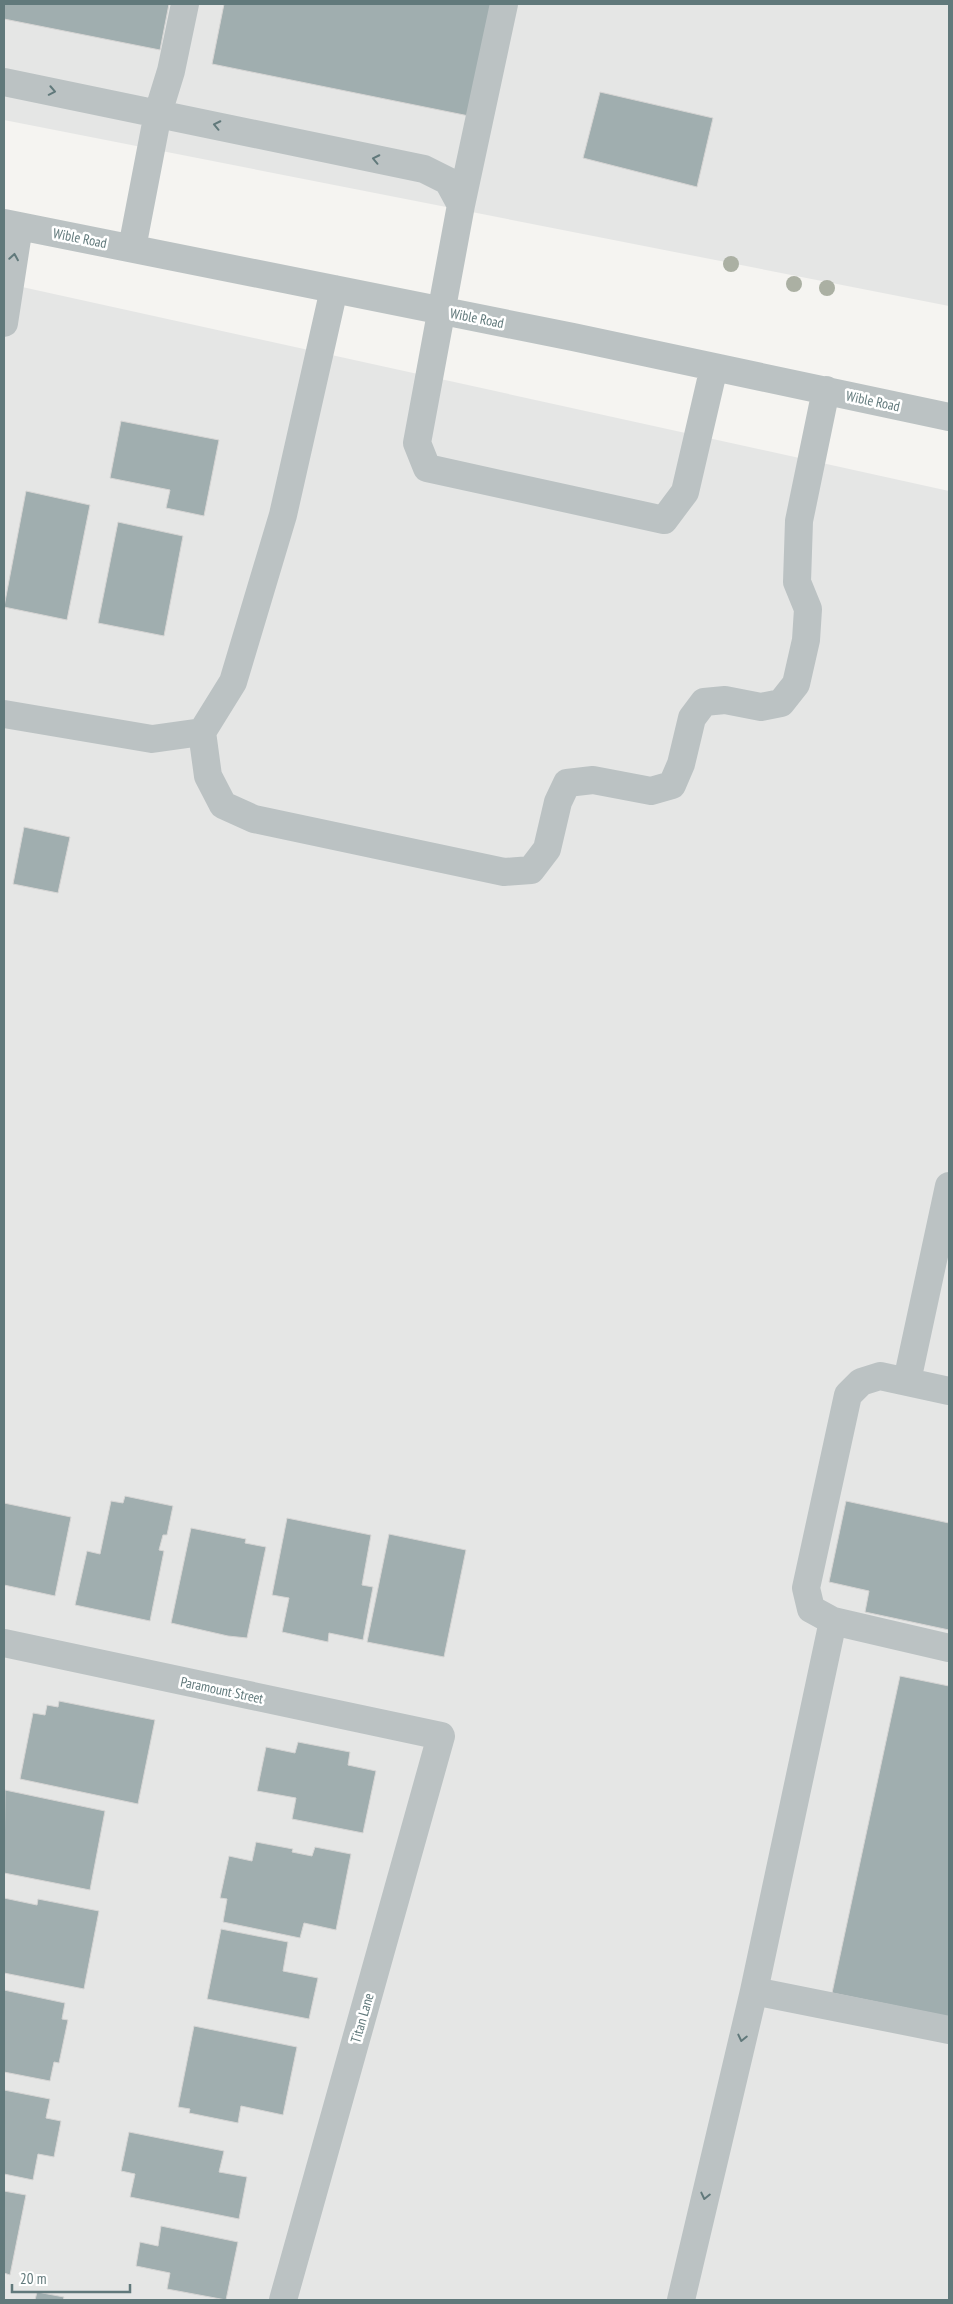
<svg xmlns="http://www.w3.org/2000/svg" width="953" height="2304" font-family="'PT Sans Narrow',sans-serif">
<style>
.built{fill:#e5e6e5}
.building{fill:#a0aeaf;stroke:#d6d5d4}
.lines{fill:none;stroke-linecap:round;stroke-linejoin:round}
.minor{stroke:#bbc2c3;stroke-width:28}
.tree{fill:#abb0a3}
.oneway{stroke:#61797b}
.labels{text-anchor:middle;stroke-width:5;stroke-linejoin:round;paint-order:stroke}
.street-label{font-size:14px;fill:#61797b;stroke:#fff}
</style>
<rect width="100%" height="100%" fill="#f5f4f1"/>
<path class="built" d="M4,4H949V306L4,120Z
M4,283L949,491V2300H4Z"/>
<path class="building" d="M4,4H169L160,50L4,19Z
M224,4H492L469,116L212,64Z
M600,92L713,118L697,187L583,158Z
M121,421L219,440L204,516L166,508L170,490L110,478Z
M26,491L90,505L67,620L4,607Z
M118,522L183,536L164,636L98,623Z
M24,827L70,837L58,893L13,884Z
M125,1496L173,1506L167,1535H163L159,1550L164,1551L150,1621L75,1605L87,1551L100,1554L111,1501L123,1503Z
M846,1501L949,1523V1630L865,1612L869,1591L829,1582Z
M4,1503L71,1517L55,1596L4,1585Z
M287,1518L371,1535L362,1585L373,1587L363,1640L329,1633L328,1642L282,1632L289,1598L272,1595Z
M191,1528L246,1539L245,1543L266,1547L247,1638L228,1636L171,1623Z
M389,1534L466,1550L444,1657L367,1642Z
M900,1676L949,1686V2017L832,1993Z
M59,1701L155,1720L138,1804L20,1779L33,1713L45,1715L47,1705L58,1707Z
M298,1742L350,1752L348,1765L376,1771L363,1833L292,1819L296,1798L257,1791L266,1747L295,1753Z
M5,1790L105,1811L90,1890L4,1873Z
M256,1842L293,1849L292,1852L312,1856L315,1847L351,1854L336,1930L304,1923L300,1938L223,1922L227,1899L220,1898L229,1856L252,1861Z
M4,1898L37,1905L38,1899L99,1911L84,1989L4,1973Z
M221,1929L288,1942L283,1971L318,1978L309,2019L207,1999Z
M4,1990L65,2003L62,2019L68,2020L59,2063L54,2062L50,2081L4,2072Z
M194,2026L297,2047L283,2115L241,2106L238,2123L189,2113L190,2109L178,2107Z
M4,2090L50,2099L46,2118L61,2121L54,2157L38,2154L33,2180L4,2174Z
M129,2132L224,2151L219,2172L247,2177L239,2219L130,2197L135,2174L121,2171Z
M4,2191L26,2195L10,2275L4,2273Z
M161,2226L238,2242L226,2300L167,2289L170,2273L136,2266L140,2242L158,2246Z
M37,2292L64,2297L63,2300H35Z"/>
<g class="lines">
<path class="minor" d="M4,82L424,169L448,181L461,205L417,443L427,468L664,520L685,492L714,367
M461,205L504,4
M4,223L573,337L949,417
M132,248L158,113L171,71L185,4
M4,323L19,226
M4,714L152,739L202,732L233,682L283,515L334,289
M202,732L208,776L223,805L254,819L504,872L531,870L547,849L558,802L567,783L593,780L651,791L672,785L681,764L692,718L704,702L725,700L761,707L781,703L796,684L806,640L808,609L797,582L799,521L826,390
M907,1381L949,1186
M949,1391L880,1376L861,1382L848,1395L806,1588L811,1609L833,1621L949,1648
M833,1621L754,1991L949,2030
M4,1643L441,1736L283,2300
M681,2300L754,1991"/>
</g>
<g class="tree">
<circle cx="731" cy="264" r="8"/>
<circle cx="794" cy="284" r="8"/>
<circle cx="827" cy="288" r="8"/>
</g>
<defs><path id="oneway-chevron" d="M-2-3.5L2.5 0L-2 3.5" fill="none" stroke-width="1.6" stroke-linecap="round" stroke-linejoin="round" transform="scale(1.25)"/></defs>
<g class="oneway">
<use href="#oneway-chevron" transform="translate(52 91) rotate(11)"/>
<use href="#oneway-chevron" transform="translate(217 125) rotate(-168)"/>
<use href="#oneway-chevron" transform="translate(376 159) rotate(-168)"/>
<use href="#oneway-chevron" transform="translate(14 257) rotate(-81)"/>
<use href="#oneway-chevron" transform="translate(742 2038) rotate(103)"/>
<use href="#oneway-chevron" transform="translate(705 2196) rotate(103)"/>
</g>
<g class="labels">
<g class="street-label">
<text transform="translate(80 238) rotate(11)" y="5">Wible Road</text>
<text transform="translate(477 318) rotate(11)" y="5">Wible Road</text>
<text transform="translate(873 401) rotate(12)" y="5">Wible Road</text>
<text transform="translate(222 1690) rotate(12)" y="5">Paramount Street</text>
<text transform="translate(362 2018) rotate(-74)" y="5">Titan Lane</text>
</g>
</g>
<rect width="953" height="2304" fill="none" stroke="#61797b" stroke-width="10"/>
<path d="M12 2284v8h118v-8" fill="none" stroke="#61797b" stroke-width="2.5"/>
<text x="20" y="2284" font-size="15" fill="#61797b" stroke="#ffffff" stroke-width="4" paint-order="stroke">20 m</text>
</svg>
